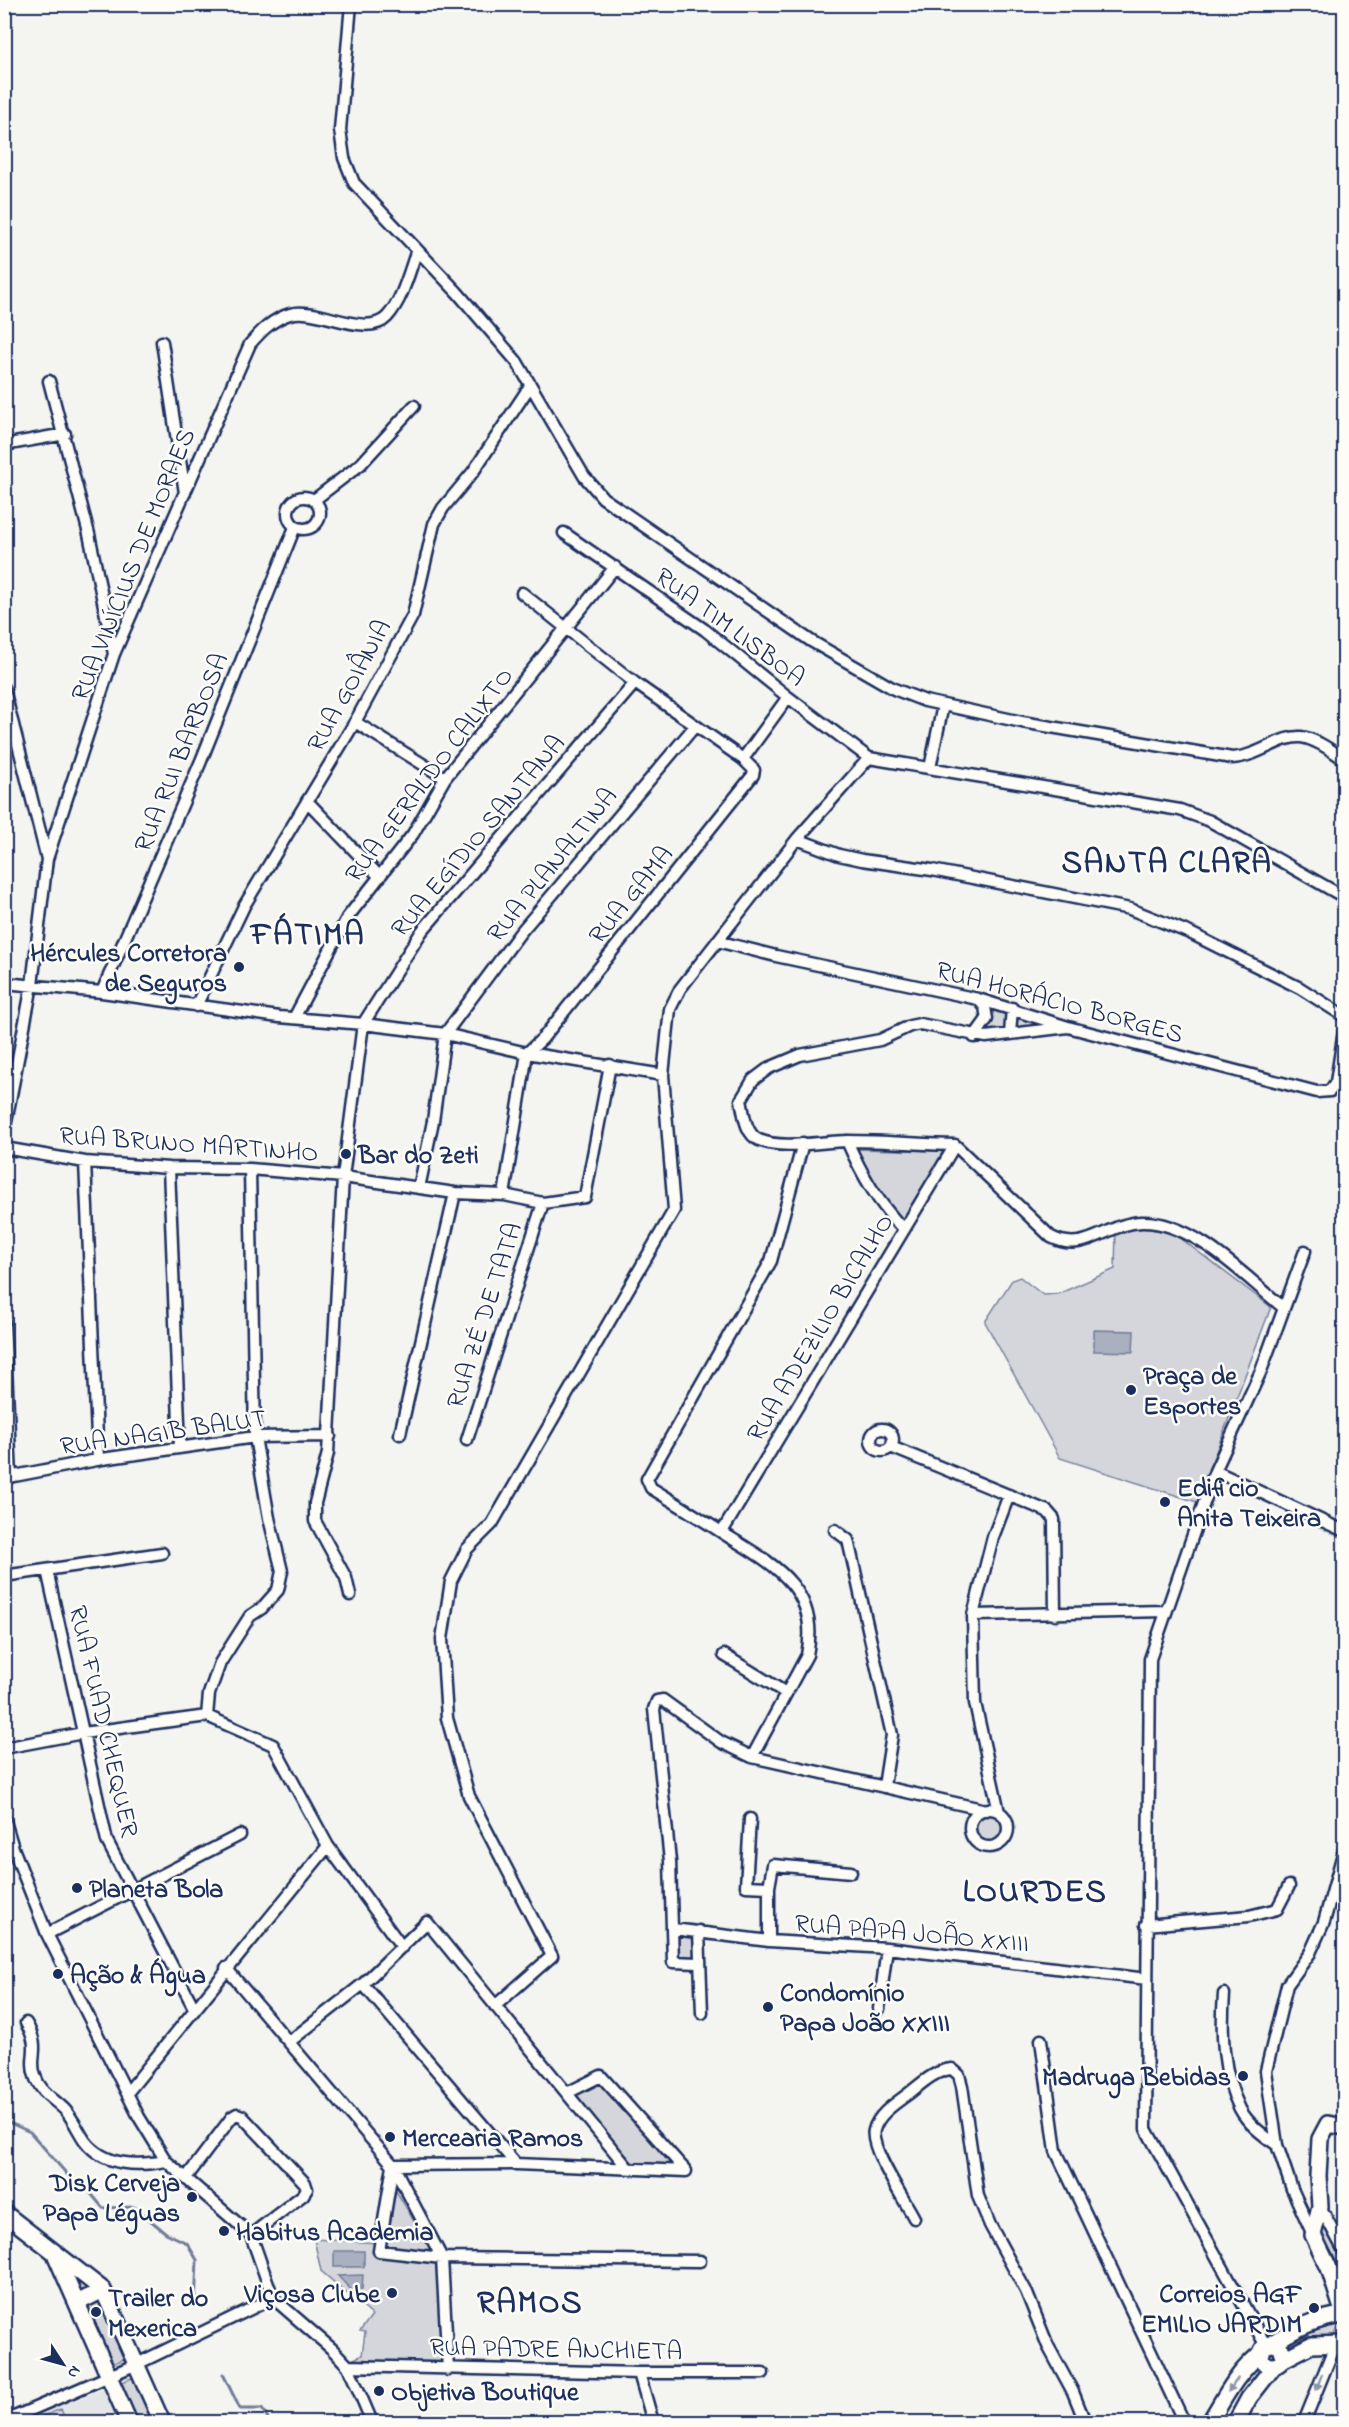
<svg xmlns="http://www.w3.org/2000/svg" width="1349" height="2427" font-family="'Indie Flower',sans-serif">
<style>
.built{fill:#e4e5e6}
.green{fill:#d4d6db;stroke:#78829c;stroke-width:1.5}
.water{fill:#aab0bf;stroke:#717c98;stroke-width:1.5}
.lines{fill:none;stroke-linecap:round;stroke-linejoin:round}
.stream{stroke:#717c98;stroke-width:3}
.street-casing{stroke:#1b2f5e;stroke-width:15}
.secondary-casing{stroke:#1b2f5e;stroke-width:20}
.street{stroke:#fdfcf7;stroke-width:10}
.secondary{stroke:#fdfcf7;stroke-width:15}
.oneway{fill:#8c96aa}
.poi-dot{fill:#1b2f5e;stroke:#fdfcf7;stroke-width:2}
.labels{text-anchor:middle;stroke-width:5;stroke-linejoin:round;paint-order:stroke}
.street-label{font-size:26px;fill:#1b2f5e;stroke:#fdfcf7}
.poi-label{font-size:26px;font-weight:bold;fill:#1b2f5e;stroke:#fdfcf7;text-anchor:start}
.district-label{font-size:32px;font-weight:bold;letter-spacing:1.5px;fill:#1b2f5e;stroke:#fdfcf7}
</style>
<rect width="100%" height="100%" fill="#f4f4f1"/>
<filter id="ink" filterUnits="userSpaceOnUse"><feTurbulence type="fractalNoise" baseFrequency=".0167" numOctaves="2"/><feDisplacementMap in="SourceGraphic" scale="12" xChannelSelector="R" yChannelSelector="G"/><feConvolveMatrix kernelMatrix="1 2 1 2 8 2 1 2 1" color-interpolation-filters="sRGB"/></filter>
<g filter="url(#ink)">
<path class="built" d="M105,2388L119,2422H22Z"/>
<path class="green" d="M980,1000L1066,1027L1013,1033L982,1032L986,1026Z
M854,1149L943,1151L905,1223L869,1178Z
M1127,1226L1172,1232L1271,1307L1197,1502L1060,1458L985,1322L1012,1280L1020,1277L1043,1295L1058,1294L1115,1269L1116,1231Z
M975 1829a14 14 0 1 1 28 0a14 14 0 1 1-28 0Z
M675,1933L698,1934L696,1961L675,1960Z
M599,2081L673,2165L633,2163L575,2096Z
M392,2184L435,2256L445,2365L348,2362L362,2355L365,2332L360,2331L372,2315L321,2271L314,2239L379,2243Z
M1326,2222L1344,2252V2307L1320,2235Z
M101,2301L126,2358L110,2365L85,2308Z
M1341,2317L1333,2338L1289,2353L1283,2339Z
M134,2377L154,2422H136L119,2383Z
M61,2409L66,2422H28Z"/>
<path class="water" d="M1094,1330L1134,1331L1133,1352L1094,1351Z
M334,2251H364V2267H334Z
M363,2275L362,2289L351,2290L338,2276Z"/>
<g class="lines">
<path class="stream" d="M4,2117L10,2123L30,2132L73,2181L83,2184L103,2208L134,2207L166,2233L187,2243L197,2260L195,2305
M223,2374L240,2409H262L270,2422"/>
<g class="street-casing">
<path id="street" d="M351,4L340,130L344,158L354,183L457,292L517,362L584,476L603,498L811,641L894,689L925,701L1022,722L1232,758C1258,757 1281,735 1301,737C1316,739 1332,751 1344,759
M162,342L185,493
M49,381L89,534L114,654
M4,445L65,434
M288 513a16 16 0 1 1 32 0a16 16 0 1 1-32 0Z
M314,500L361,464L414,406
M564,533L705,630L788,697L869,758L1180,810L1210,821L1344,897
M4,689L47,859
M355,722L445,778
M743,759L788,697
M930,768L943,705
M307,801L380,877
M797,839L839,855L862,860L932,870L1130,909L1190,933L1300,988L1344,1016
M717,941L776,956L978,999L1068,1027L1317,1092L1330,1091L1336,1082L1344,1031
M4,983L102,992L279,1017L363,1024L445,1034L527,1053L663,1075
M102,992L201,761L295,527
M196,1006L244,906L355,722L413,615L434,524L443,508L473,472L530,386
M294,1018L347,918L413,834L445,778L615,567
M1068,1027L986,1037L920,1024L910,1026L880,1040L800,1055L769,1068L753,1080L741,1100C744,1113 745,1134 759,1140C782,1150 823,1141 848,1141C883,1141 919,1144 955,1145L1051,1237C1086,1255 1106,1223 1142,1222C1194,1221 1245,1277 1284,1308
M1010,1034L1012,1008
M974,1037L987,1019L985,1007L978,999
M4,1132L32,985L47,859L114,654L250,344C261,331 273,319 290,314C317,306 366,339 387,317C403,299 409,272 417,250
M847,1141C862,1175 878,1203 904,1230
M4,1148L85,1162L169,1168L250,1169L343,1177L455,1193L504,1195L543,1203L585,1197L610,1065
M85,1162L98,1460
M169,1168L180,1448
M250,1169L255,1437L269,1518L282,1571L278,1590L262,1608L250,1616L220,1663L209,1694L207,1716L273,1745L328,1846L402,1947
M419,1188L433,1121L445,1034L520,933L695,726
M504,1195L527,1053L543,1038L753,775L754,770L743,759L635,683L522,593
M4,1322L11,1477
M871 1440a11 11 0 1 1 22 0a11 11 0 1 1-22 0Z
M400,1434L455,1193
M467,1440L543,1203
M891,1447L1047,1511L1054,1519L1055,1615
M1215,1471L1344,1531
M4,1478L102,1459L255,1437L330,1436
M835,1530L848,1540L892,1735L884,1786
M722,1532L955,1145
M47,1570L107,1841L194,2008
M4,1576L162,1553
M350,1595L346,1578L315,1521V1503L328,1453L343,1177L363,1024L422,931L635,683
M973,1615L1166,1611
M724,1655L786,1693
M4,1748L83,1733L207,1716
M752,1757L807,1655C821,1589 773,1564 726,1535C701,1519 676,1503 651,1488L647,1479L771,1261L803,1143
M970 1828a19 19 0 1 1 38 0a19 19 0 1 1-38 0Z
M999,1812L975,1703L973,1615L993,1537L1009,1495
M4,1818L13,1848L47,1934L139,2117L166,2161L251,2235L273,2298L332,2349L348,2366L372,2422
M750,1819L746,1886L769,1887
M1146,1925L1249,1916L1277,1909L1289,1886
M673,1929L769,1941L887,1948L1147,1979
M699,1931L702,2013
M47,1934L240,1835
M769,1941V1887L773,1865L851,1872
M698,1963L673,1962L670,1861L654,1709L657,1701L663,1700L721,1742L752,1757L986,1810
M226,1968L393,2165L442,2258L448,2370
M363,1984L516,2164
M1224,1994C1221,2032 1222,2073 1240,2109C1248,2124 1263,2135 1277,2145
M495,2006L552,1956L469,1796L447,1718L442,1639L451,1581L467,1549L492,1524L674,1210L663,1075L670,1009L680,989L797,839L869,758
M879,2009L887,1948
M26,2023C42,2050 28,2057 35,2076C40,2092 54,2099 65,2110C74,2120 78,2131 85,2141C105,2167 138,2166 166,2161
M1041,2040L1056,2151L1184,2422
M289,2042L363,1984L427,1922L627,2167
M127,2093L328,1846
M393,2165L516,2164L686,2171L601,2076L567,2093
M393,2165L379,2251L442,2258L700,2261
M186,2178L232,2117L237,2114L242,2116L305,2183L307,2189L303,2195L251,2235
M1320,2206L1344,2251
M914,2218C905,2200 869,2148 874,2130C878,2114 896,2103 908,2094C921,2084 935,2070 952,2069L959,2075L962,2086L978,2196L990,2225L1026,2291L1048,2346L1073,2392L1085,2422
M1313,2235L1292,2189L1277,2145L1266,2071L1287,1985L1310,1953L1324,1922L1344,1850
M1266,2346L1146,2129L1150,1659L1215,1471L1261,1371L1305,1251
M348,2366L639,2373H763
M639,2373L653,2422
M5,2421L137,2364L273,2298
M1304,2422L1336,2343"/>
</g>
<g class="secondary-casing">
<path id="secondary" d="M4,2213L103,2290L162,2422
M56,2256L129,2422
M77,2303L103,2290
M1344,2315L1329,2268L1313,2235L1320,2206L1318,2176L1320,2139L1328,2124L1344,2127
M1261 2355a11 11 0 1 1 22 0a11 11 0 1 1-22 0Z
M1269,2345C1293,2330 1315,2318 1344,2315
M1282,2360L1311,2345L1344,2344
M1210,2422C1224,2398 1239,2369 1262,2353
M1236,2422L1249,2398L1274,2366"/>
</g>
<use href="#street" class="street"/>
<use href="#secondary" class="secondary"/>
</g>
<defs><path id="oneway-solid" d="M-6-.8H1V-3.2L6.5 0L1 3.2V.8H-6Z" transform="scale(1.5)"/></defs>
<g class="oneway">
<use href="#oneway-solid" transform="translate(1319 2382) rotate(110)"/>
<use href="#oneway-solid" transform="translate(1233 2385) rotate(126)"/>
</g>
</g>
<g class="poi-dot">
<circle cx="239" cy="967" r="6"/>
<circle cx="346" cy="1154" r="6"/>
<circle cx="1131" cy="1390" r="6"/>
<circle cx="1165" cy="1502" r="6"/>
<circle cx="77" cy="1888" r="6"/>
<circle cx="58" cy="1974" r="6"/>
<circle cx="768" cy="2007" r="6"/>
<circle cx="1243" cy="2076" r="6"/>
<circle cx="390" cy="2137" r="6"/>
<circle cx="192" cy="2197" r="6"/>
<circle cx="224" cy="2231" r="6"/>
<circle cx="392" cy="2293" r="6"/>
<circle cx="1314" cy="2308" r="6"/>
<circle cx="96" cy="2312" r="6"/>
<circle cx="379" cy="2391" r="6"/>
</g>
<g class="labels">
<g class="street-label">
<text transform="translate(132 564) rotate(-68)" y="9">RUA VINÍCIUS DE MORAES</text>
<text transform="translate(731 626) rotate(37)" y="9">RUA TIM LISBOA</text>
<text transform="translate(348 685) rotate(-61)" y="9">RUA GOIÂNIA</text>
<text transform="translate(180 752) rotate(-68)" y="9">RUA RUI BARBOSA</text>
<text transform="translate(428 774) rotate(-53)" y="9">RUA GERALDO CALIXTO</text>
<text transform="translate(477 835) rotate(-50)" y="9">RUA EGÍDIO SANTANA</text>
<text transform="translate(551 864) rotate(-51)" y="9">RUA PLANALTINA</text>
<text transform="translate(630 894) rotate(-51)" y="9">RUA GAMA</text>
<text transform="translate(1060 1001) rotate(15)" y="9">RUA HORÁCIO BORGES</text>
<text transform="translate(189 1143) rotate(4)" y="9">RUA BRUNO MARTINHO</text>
<text transform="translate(483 1315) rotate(-72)" y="9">RUA ZÉ DE TATA</text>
<text transform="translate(819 1327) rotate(-59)" y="9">RUA ADEZÍLIO BICALHO</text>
<text transform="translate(163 1431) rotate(-8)" y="9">RUA NAGIB BALUT</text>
<text transform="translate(105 1721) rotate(77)" y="9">RUA FUAD CHEQUER</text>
<text transform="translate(912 1932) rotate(5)" y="9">RUA PAPA JOÃO XXIII</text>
<text transform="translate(556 2348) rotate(1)" y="9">RUA PADRE ANCHIETA</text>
</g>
<g class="poi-label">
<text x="227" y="961" text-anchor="end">Hércules Corretora<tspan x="227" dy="30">de Seguros</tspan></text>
<text x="358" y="1163">Bar do Zeti</text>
<text x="1143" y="1384">Praça de<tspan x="1143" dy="30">Esportes</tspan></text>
<text x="1177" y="1496">Edificio<tspan x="1177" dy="30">Anita Teixeira</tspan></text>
<text x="89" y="1897">Planeta Bola</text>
<text x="70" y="1983">Ação &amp; Água</text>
<text x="780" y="2001">Condomínio<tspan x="780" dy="30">Papa João XXIII</tspan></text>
<text x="1231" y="2085" text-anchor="end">Madruga Bebidas</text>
<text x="402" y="2146">Mercearia Ramos</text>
<text x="180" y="2191" text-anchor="end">Disk Cerveja<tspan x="180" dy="30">Papa Léguas</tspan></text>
<text x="236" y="2240">Habitus Academia</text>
<text x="380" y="2302" text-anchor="end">Viçosa Clube</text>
<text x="1302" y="2302" text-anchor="end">Correios AGF<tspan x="1302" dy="30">EMILIO JARDIM</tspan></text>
<text x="108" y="2306">Trailer do<tspan x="108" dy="30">Mexerica</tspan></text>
<text x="391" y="2400">Objetiva Boutique</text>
</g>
<g class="district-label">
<text x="1167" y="872">SANTA CLARA</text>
<text x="308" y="944">FÁTIMA</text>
<text x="1035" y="1901">LOURDES</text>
<text x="530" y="2312">RAMOS</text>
</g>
</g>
<rect width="1349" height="2427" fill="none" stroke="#fdfcf7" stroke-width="24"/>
<rect x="12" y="12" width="1325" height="2403" fill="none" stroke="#1b2f5e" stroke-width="2" filter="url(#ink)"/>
<g transform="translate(63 2364) rotate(126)" stroke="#fdfcf7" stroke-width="4.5" paint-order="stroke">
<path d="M0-4.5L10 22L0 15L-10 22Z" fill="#1b2f5e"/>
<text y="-9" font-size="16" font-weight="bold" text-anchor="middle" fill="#1b2f5e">N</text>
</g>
</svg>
